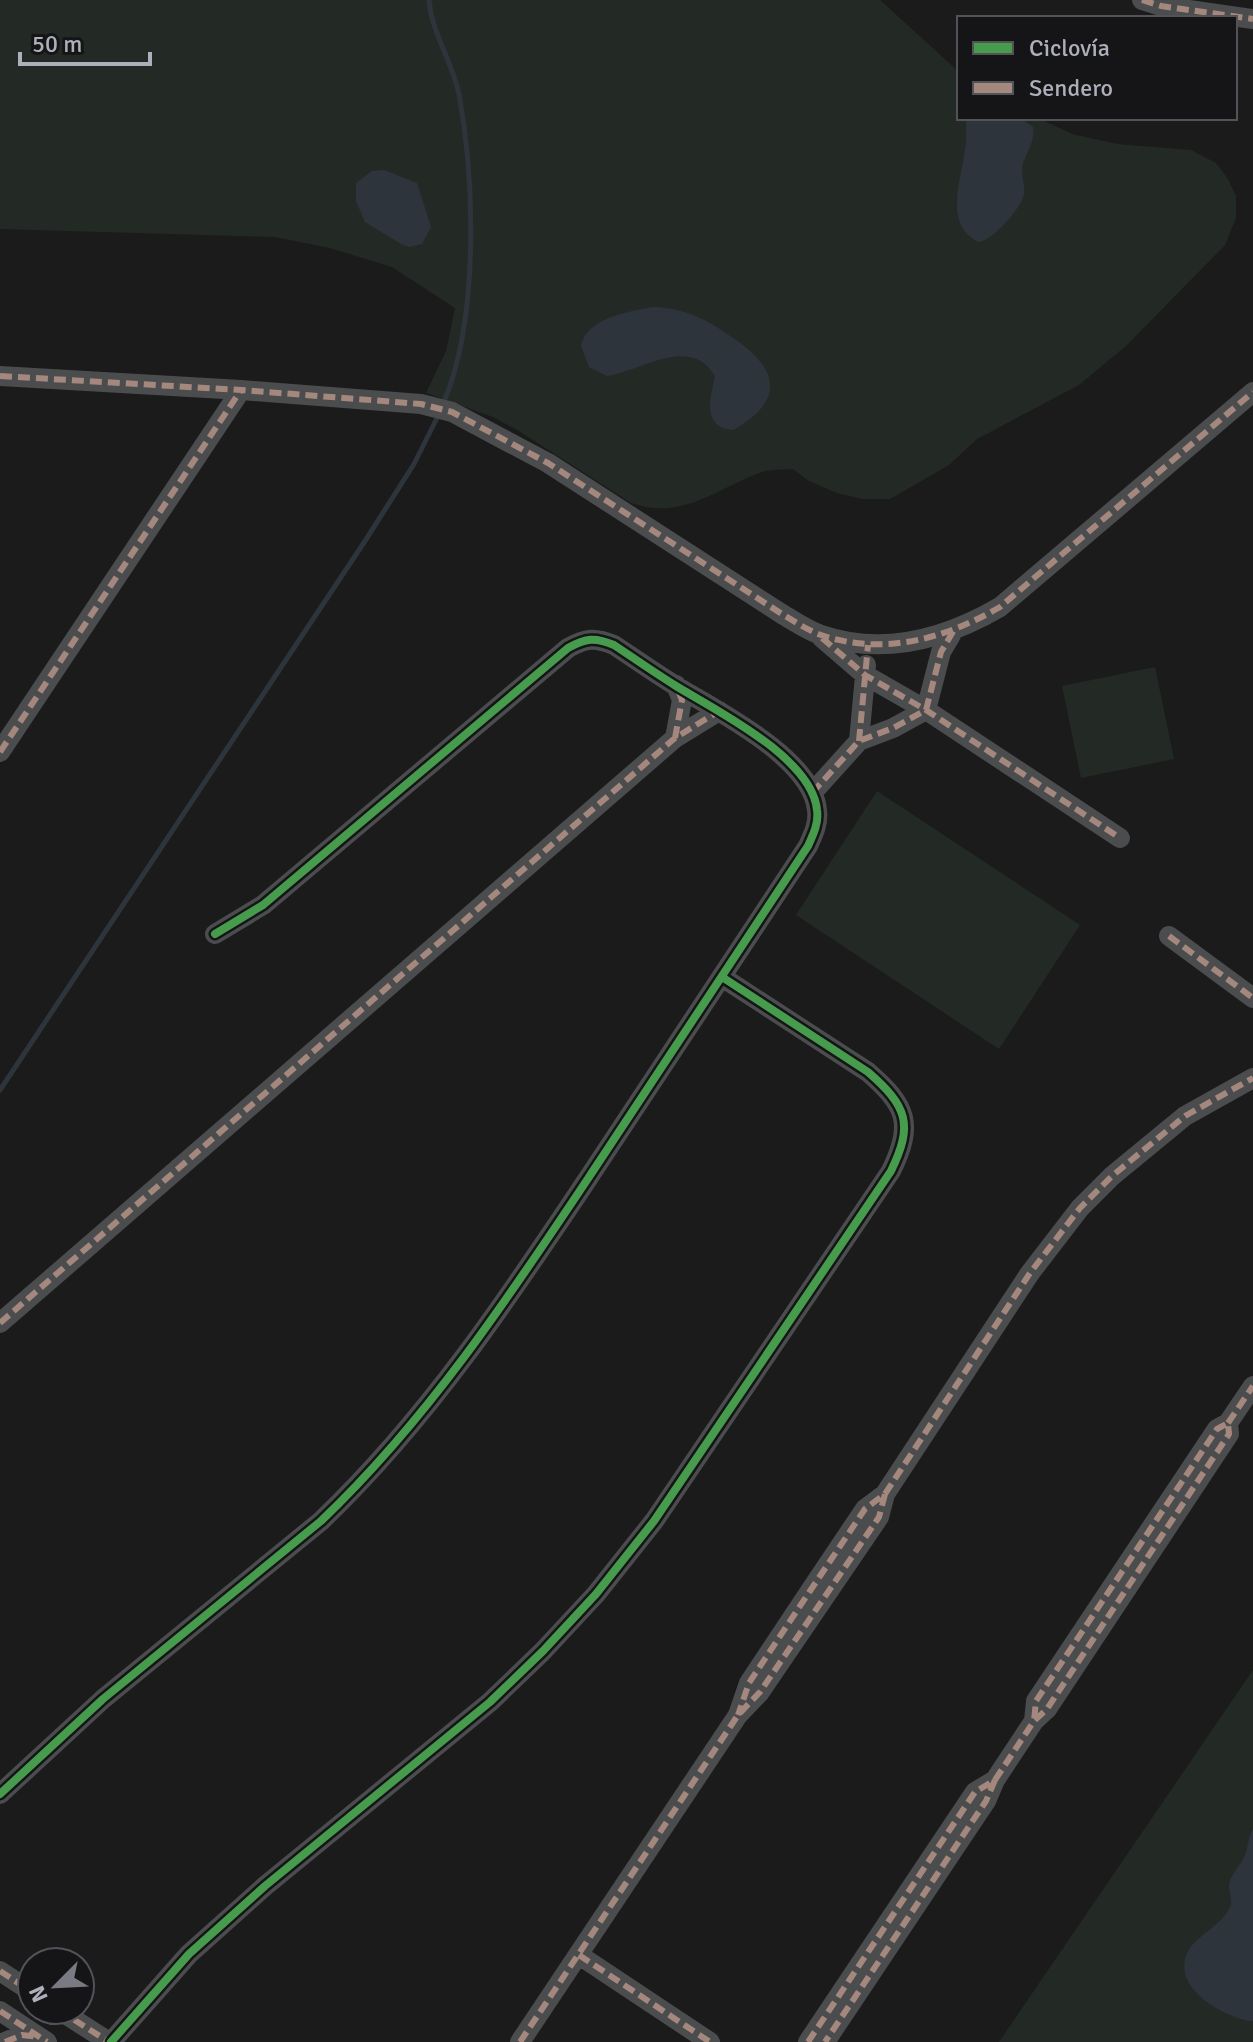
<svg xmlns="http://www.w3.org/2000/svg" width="1253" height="2042" font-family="Signika,sans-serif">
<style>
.green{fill:#232a25}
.water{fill:#2e343c}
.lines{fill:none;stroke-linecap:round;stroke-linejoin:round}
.stream{stroke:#2e343c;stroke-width:5}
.street{stroke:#4b4c4e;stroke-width:20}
.quiet{stroke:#a5887d;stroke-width:6;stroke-dasharray:12 6;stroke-linecap:butt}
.cycleway-casing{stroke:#151517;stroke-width:13}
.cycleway{stroke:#469c4c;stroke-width:8}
</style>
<rect width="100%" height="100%" fill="#1b1b1b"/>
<path class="green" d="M0,0H880L959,72V118H1038L1072,134L1117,144L1191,150L1216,163L1228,179L1236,196V218L1225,245L1127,345L1079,385L977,439L949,465L890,499H862L837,493L809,481L793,469C784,470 771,469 762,472C717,488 683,521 631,503L519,431L493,417L426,393L446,351L455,308L392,267L330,248L275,237L0,229Z
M1155,667L1174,759L1081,778L1062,686Z
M877,791L1080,925L999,1049L796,915Z
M1253,1670V2042H999Z"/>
<path class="water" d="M966,118H1020L1033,127C1035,141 1028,150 1023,163C1020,173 1025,183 1024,193C1023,207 993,240 979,242C943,226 961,180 965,150C967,140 966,128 966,118Z
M384,170L417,183L431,227L422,244L409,247L401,244L365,222L356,201V183L372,171Z
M654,307C685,308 708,320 733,338C779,369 786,400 733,430C702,428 710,398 715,376C690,334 641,371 607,376L589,367L581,346C586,318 630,311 654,307Z
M1253,1829V2021H1251C1222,2017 1166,1985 1190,1948C1201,1933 1220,1926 1229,1909C1234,1901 1229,1894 1229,1885C1231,1872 1243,1864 1246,1852C1249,1843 1248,1837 1253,1829Z"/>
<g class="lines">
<path class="stream" d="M429,0C432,34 452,61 459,94C475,182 479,321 443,404
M0,1090L365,541L414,464L439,414"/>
<path class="street" d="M1142,0L1161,6L1253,19
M0,376L241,390L421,404L452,412L548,463L782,614C794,621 807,630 821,635C883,656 945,639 1000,607L1253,392
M822,638L865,675L926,710L1120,838
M675,738L682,700L676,685
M859,741L866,665
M0,752L241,390
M812,793L859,741L893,728L926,710L941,652L954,630
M1169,936L1253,998
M0,1323L675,738L719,711
M1228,1423L1253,1386
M885,1494L1030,1273L1080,1208L1112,1176L1185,1116L1253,1078
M995,1780L1034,1721L1047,1709L1229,1434L1228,1423L1217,1429L1036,1701L1034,1721
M0,1794L103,1699L321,1521C428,1419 509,1297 591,1174C663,1064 736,955 808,846C813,835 819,823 817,810C812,758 717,711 676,686C655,673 635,659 614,645C595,637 586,638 568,648L263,905L215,934
M579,1955L710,2042
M0,1971L32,1992
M59,2010L109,2042
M0,2011L47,2042
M5,2042L22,2035L39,2037
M111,2042L189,1954L265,1886L490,1702L543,1651L596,1594L654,1521L891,1171C914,1124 907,1106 868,1072L722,977
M520,2042L738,1715L760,1692L879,1517L885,1494L865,1509L814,1585L749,1683L738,1715
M808,2042L975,1792L995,1780L986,1801L825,2042"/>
<path class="quiet" d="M1142,0L1161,6L1253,19
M0,376L241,390L421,404L452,412L548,463L782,614C794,621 807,630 821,635C883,656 945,639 1000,607L1253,392
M822,638L865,675L926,710L1120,838
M675,738L682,700L676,685
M859,741L868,645
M0,752L241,390
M812,793L859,741L893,728L926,710L941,652L954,630
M1169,936L1253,998
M0,1323L675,738L719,711
M1228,1423L1253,1386
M885,1494L1030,1273L1080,1208L1112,1176L1185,1116L1253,1078
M995,1780L1034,1721L1047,1709L1229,1434L1228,1423L1217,1429L1036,1701L1034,1721
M579,1955L710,2042
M0,1971L32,1992
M59,2010L109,2042
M0,2011L47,2042
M5,2042L22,2035L39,2037
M520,2042L738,1715L760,1692L879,1517L885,1494L865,1509L814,1585L749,1683L738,1715
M808,2042L975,1792L995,1780L986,1801L825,2042"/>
<g class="cycleway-casing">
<path id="cycleway" d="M0,1794L103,1699L321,1521C428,1419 509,1297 591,1174C663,1064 736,955 808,846C813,835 819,823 817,810C812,758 717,711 676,686C655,673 635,659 614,645C595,637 586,638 568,648L263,905L215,934
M111,2042L189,1954L265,1886L490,1702L543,1651L596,1594L654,1521L891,1171C914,1124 907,1106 868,1072L722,977"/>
</g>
<use href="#cycleway" class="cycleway"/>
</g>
<rect x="957" y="16" width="280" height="104" fill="#151517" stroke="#525358" stroke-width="2"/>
<rect x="973" y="42" width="40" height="12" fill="#469c4c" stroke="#525358" stroke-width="2"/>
<text x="1029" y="56" font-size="24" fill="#adafba">Ciclovía</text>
<rect x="973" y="82" width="40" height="12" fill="#a5887d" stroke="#525358" stroke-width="2"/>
<text x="1029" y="96" font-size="24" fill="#adafba">Sendero</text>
<g transform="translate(56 1986) rotate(246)"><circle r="38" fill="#151517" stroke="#525358" stroke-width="2"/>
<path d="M0-6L14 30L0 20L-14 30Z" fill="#7a7b82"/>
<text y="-12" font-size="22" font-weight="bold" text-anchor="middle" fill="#adafba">N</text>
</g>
<path d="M20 52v12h130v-12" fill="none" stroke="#adafba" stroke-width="4"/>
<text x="32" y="52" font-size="24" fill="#adafba" stroke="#151517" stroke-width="6" paint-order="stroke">50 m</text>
</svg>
